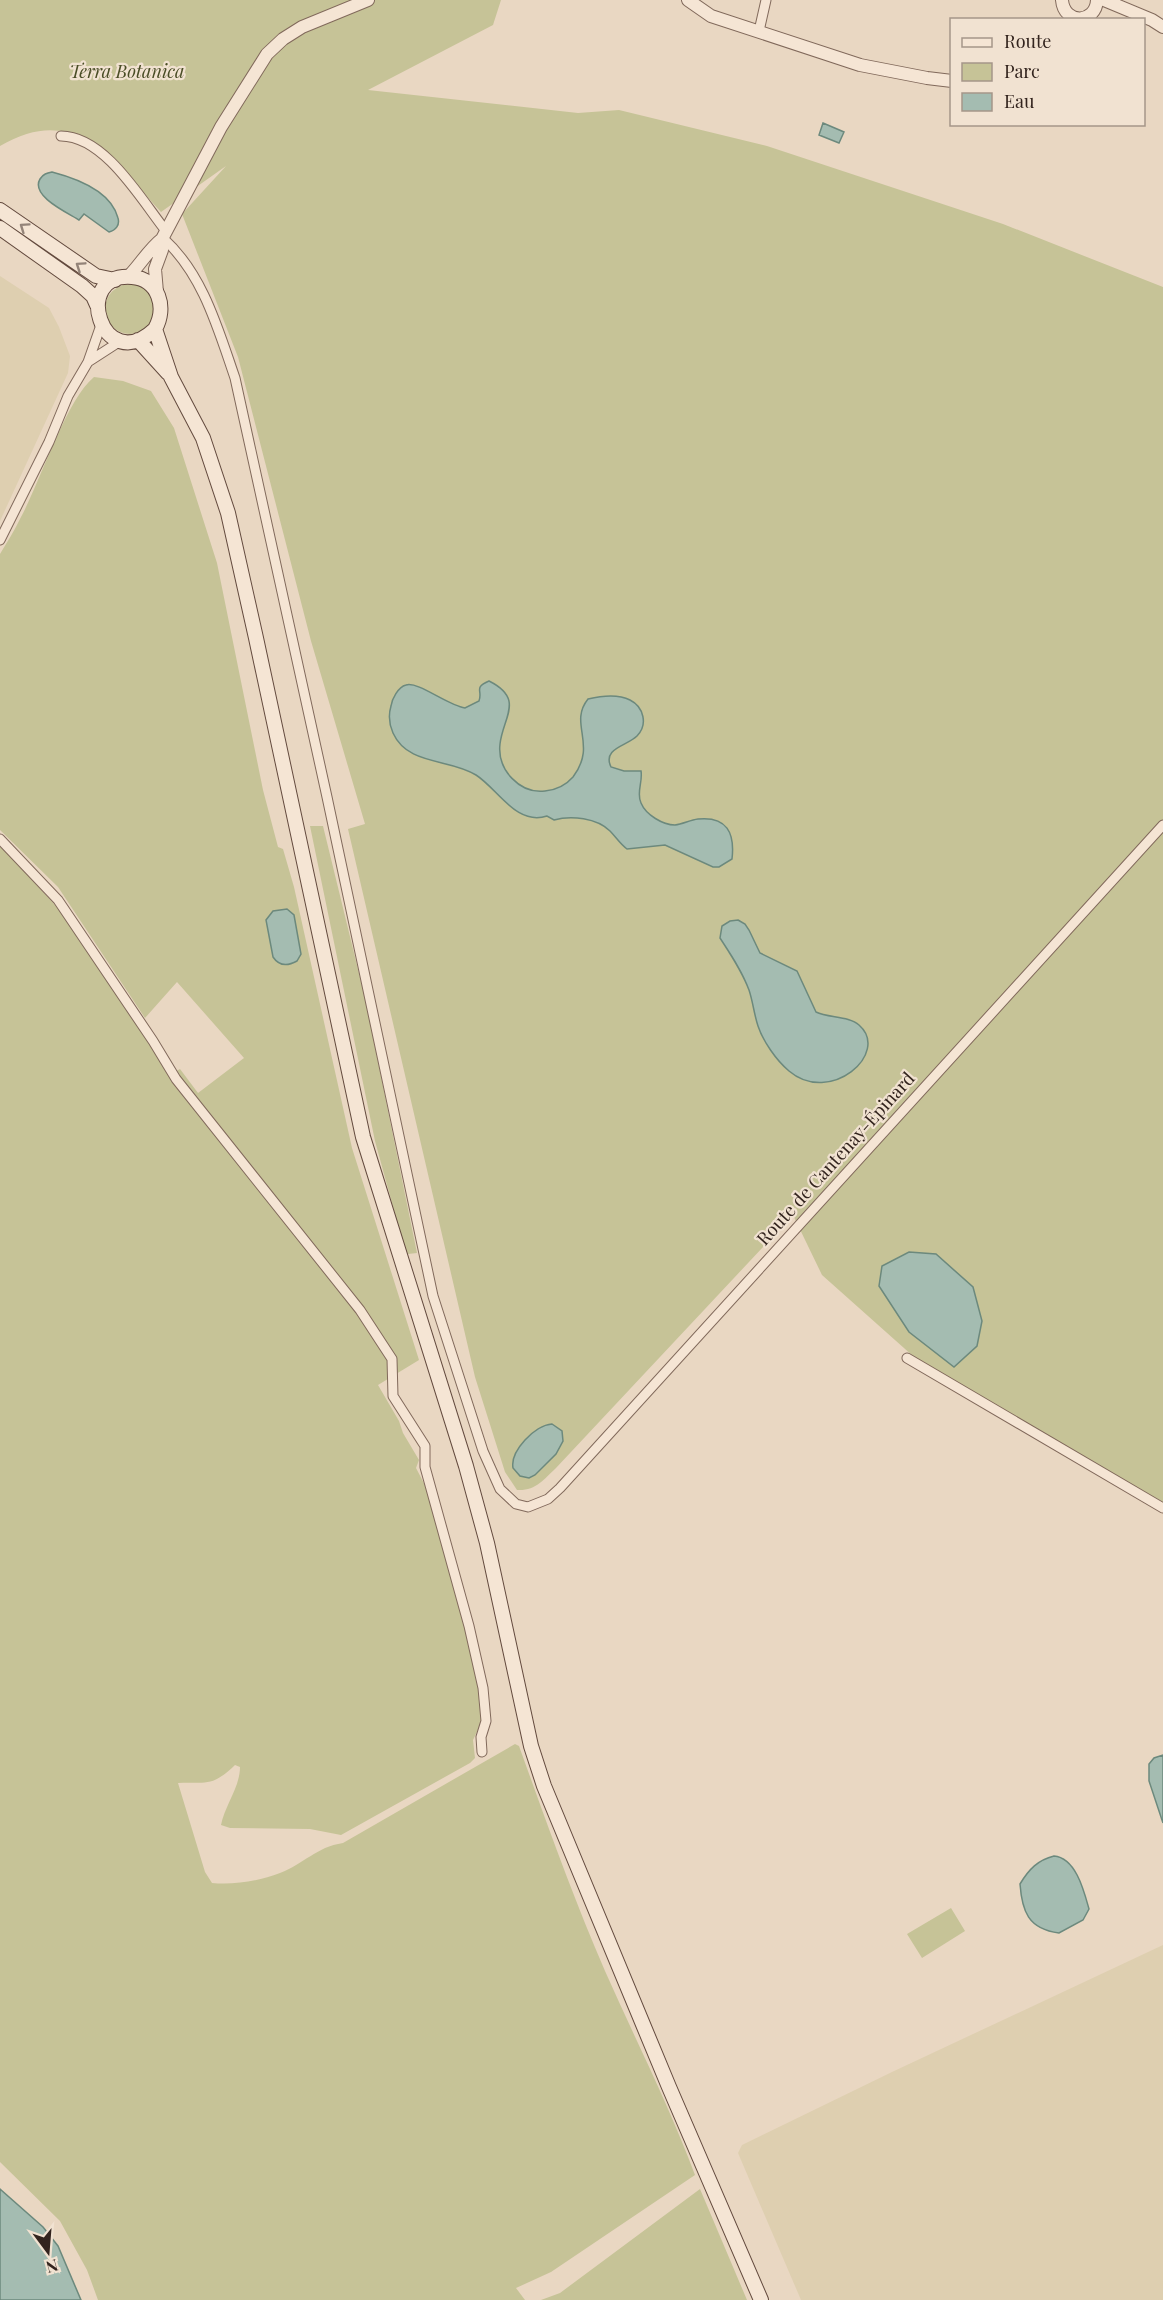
<svg xmlns="http://www.w3.org/2000/svg" width="1163" height="2300" font-family="'Playfair Display',serif">
<style>
.farmland{fill:#decfb0}
.green{fill:#c6c397}
.water{fill:#a4bcb1;stroke:#6c897d;stroke-width:1.5}
.lines{fill:none;stroke-linecap:round;stroke-linejoin:round}
.minor-casing{stroke:#81695b;stroke-width:11}
.tertiary-casing{stroke:#81695b;stroke-width:14}
.secondary-casing{stroke:#634a3e;stroke-width:16}
.minor{stroke:#f5e5d4;stroke-width:9}
.tertiary{stroke:#f5e5d4;stroke-width:12}
.secondary{stroke:#f5e5d4;stroke-width:14}
.oneway{stroke:#948479}
.labels{text-anchor:middle;stroke-width:4.5;stroke-linejoin:round;paint-order:stroke}
.park-label{font-size:18px;font-style:italic;fill:#4a4d26;stroke:#f1e2d1}
.street-label{font-size:18px;fill:#33241e;stroke:#f1e2d1}
</style>
<rect width="100%" height="100%" fill="#e9d7c2"/>
<path class="farmland" d="M0,276L49,308L59,327L70,356L68,373L0,521Z
M1163,1945V2300H801L738,2153L742,2145L892,2072Z"/>
<path class="green" d="M0,0H501L493,25L368,90L578,113L619,110L767,146L1003,224L1163,287V1502L932,1373L822,1275L793,1215L556,1468C543,1480 536,1491 517,1490L505,1472L475,1377L348,829L365,824L311,641L238,357L182,214L226,166L161,212C114,161 76,101 0,146Z
M105 309a25 25 0 1 1 50 0a25 25 0 1 1-50 0Z
M94,377L123,381L151,391L174,428L217,563L263,790L278,847L283,849L294,887L352,1148L419,1360L378,1385L399,1421L403,1433L419,1460L416,1468L429,1493L442,1537L478,1680L482,1721L473,1740L475,1758L470,1763L341,1835L310,1829L230,1828L221,1825C225,1805 240,1787 240,1767L235,1765C212,1787 207,1782 178,1783L205,1872L212,1883C235,1885 259,1881 280,1873C304,1864 316,1847 343,1843L515,1744L519,1746C546,1821 573,1897 605,1971C635,2039 669,2105 695,2175L551,2272L516,2288L525,2300H98L87,2270L60,2221L0,2162V845L67,918L171,1074L180,1069L198,1093L244,1058L177,982L145,1018L58,887L0,830V554C7,542 15,530 21,517C40,482 66,400 94,377Z
M310,826H323L365,998L417,1253L408,1254L404,1247L375,1141Z
M951,1908L965,1931L922,1958L907,1934Z
M700,2189L747,2300H541L560,2293Z"/>
<path class="water" d="M823,123L844,132L839,143L819,135Z
M52,172C75,178 111,191 118,218C120,225 116,230 109,232L84,214L79,220C68,213 30,196 40,179C43,174 47,173 52,172Z
M489,681C525,699 503,717 500,744C497,770 520,794 545,791C556,790 566,785 573,777C598,744 568,724 588,699C601,696 618,694 630,700C644,707 648,725 637,736C627,746 602,748 611,767L624,771H641C643,782 636,793 641,803C646,815 663,825 675,825C683,824 690,820 698,819C727,816 735,833 732,859L719,867H713L665,845L627,849C620,844 616,837 610,831C597,818 571,815 554,820L547,816C516,826 498,789 476,775C449,758 408,766 393,733C389,724 388,716 391,706C392,699 398,687 406,685C418,681 447,705 465,708L479,701C483,690 473,688 489,681Z
M287,909L294,915L301,954L297,961C288,966 279,966 273,957L266,920L273,911Z
M738,920L745,924L749,930L760,953L797,971L816,1012C828,1018 849,1016 859,1025C891,1053 830,1106 789,1071C776,1060 763,1041 758,1026C754,1014 753,1002 749,990C742,971 731,955 720,938L722,926L730,921Z
M909,1252L936,1254L973,1287L982,1321L977,1346L954,1367L909,1332L879,1286L882,1266Z
M552,1424L562,1431L563,1441L556,1454L535,1475L529,1478L520,1476L513,1468C510,1451 535,1425 552,1424Z
M1163,1755V1823L1149,1781V1764L1154,1758Z
M1054,1856C1076,1858 1084,1891 1089,1909L1083,1920L1059,1933C1028,1929 1022,1911 1020,1884C1029,1869 1038,1860 1054,1856Z
M0,2189L43,2227L58,2246L81,2300H0Z"/>
<g class="lines">
<g class="minor-casing">
<path id="minor" d="M759,31L766,0
M61,136C105,136 142,201 166,231
M163,238C203,274 218,329 235,378L327,797L433,1296L483,1451L500,1489L516,1504L528,1507L548,1499L560,1488L1163,825
M88,362L122,340
M0,540L49,442L68,396L88,362L101,325
M0,839L58,900L153,1041L176,1079L360,1310L392,1359L393,1396L425,1446V1467L469,1626L483,1688L486,1721L481,1737L482,1752
M907,1358L1163,1508"/>
</g>
<g class="tertiary-casing">
<path id="tertiary" d="M688,0L711,16L860,65L927,78L952,81
M1062,0C1064,25 1096,24 1097,0
M1104,0L1152,20L1163,27
M128,277C140,265 149,249 162,239L221,127L267,54L283,39L302,27L368,0
M157,292L155,269L162,250V239"/>
</g>
<g class="secondary-casing">
<path id="secondary" d="M0,210L96,276L115,280
M0,228L82,286L93,296L97,305
M155,329C102,379 70,272 132,277C159,279 167,308 155,329L171,377L203,438L228,513L256,638L363,1137L466,1466L487,1543L531,1746L544,1786L669,2087L761,2300
M138,340L168,373"/>
</g>
<use href="#minor" class="minor"/>
<use href="#tertiary" class="tertiary"/>
<use href="#secondary" class="secondary"/>
</g>
<defs><path id="oneway-chevron" d="M-2-3.5L2.5 0L-2 3.5" fill="none" stroke-width="1.6" stroke-linecap="round" stroke-linejoin="round" transform="scale(1.5)"/></defs>
<g class="oneway">
<use href="#oneway-chevron" transform="translate(24 227) rotate(-145)"/>
<use href="#oneway-chevron" transform="translate(80 266) rotate(-146)"/>
</g>
<g class="labels">
<g class="park-label">
<text x="127" y="78">Terra Botanica</text>
</g>
<g class="street-label">
<text transform="translate(836 1159) rotate(-48)" y="6">Route de Cantenay-Épinard</text>
</g>
</g>
<rect x="950" y="18" width="195" height="108" fill="#f1e2d1" stroke="#a59689" stroke-width="1.5"/>
<rect x="962" y="38" width="30" height="9" fill="#f5e5d4" stroke="#a59689" stroke-width="1.5"/>
<text x="1004" y="48" font-size="18" fill="#33241e">Route</text>
<rect x="962" y="63" width="30" height="18" fill="#c6c397" stroke="#a59689" stroke-width="1.5"/>
<text x="1004" y="78" font-size="18" fill="#33241e">Parc</text>
<rect x="962" y="93" width="30" height="18" fill="#a4bcb1" stroke="#a59689" stroke-width="1.5"/>
<text x="1004" y="108" font-size="18" fill="#33241e">Eau</text>
<g transform="translate(48 2252) rotate(164)" stroke="#f1e2d1" stroke-width="4.5" paint-order="stroke">
<path d="M0-4.5L10 22L0 15L-10 22Z" fill="#33241e"/>
<text y="-9" font-size="16" font-weight="bold" text-anchor="middle" fill="#33241e">N</text>
</g>
</svg>
